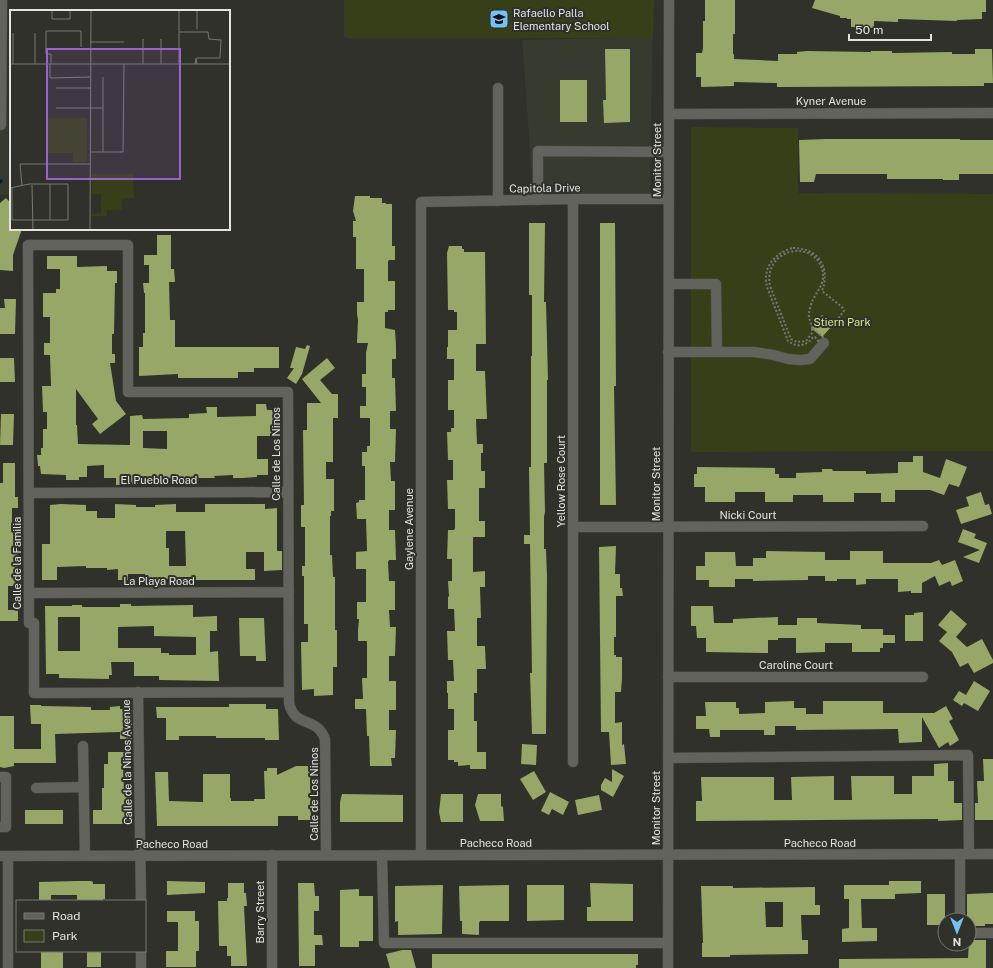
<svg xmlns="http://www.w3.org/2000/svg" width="993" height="968" font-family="'Public Sans',sans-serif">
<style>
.built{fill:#373a2e}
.green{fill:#373f19}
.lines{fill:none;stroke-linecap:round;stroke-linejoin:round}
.stream{stroke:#012135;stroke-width:3.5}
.building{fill:#97a767;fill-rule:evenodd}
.minor-casing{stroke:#4c4e48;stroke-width:11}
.path{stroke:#767872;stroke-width:2;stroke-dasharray:2 2;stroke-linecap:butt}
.minor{stroke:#61635c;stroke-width:10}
.labels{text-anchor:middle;stroke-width:4;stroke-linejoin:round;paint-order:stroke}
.poi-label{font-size:11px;fill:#e3e4e0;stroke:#2f312a;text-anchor:start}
.street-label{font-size:11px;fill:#e3e4e0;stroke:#2f312a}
.park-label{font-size:11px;fill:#d2e88c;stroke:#2f312a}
.inset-road{fill:none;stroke:#777973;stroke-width:1}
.view{fill:#9a63c9;fill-opacity:0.15;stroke:#9a63c9;stroke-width:2}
.inset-edge{fill:none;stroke:#e3e4e0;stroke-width:2}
</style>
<rect width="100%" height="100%" fill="#2f312a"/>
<path class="built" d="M0,0H6L9,195H0Z
M344,0H653L650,196L533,192L522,40L619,38L344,37Z"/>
<path class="green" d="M345,0H654L653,38H347Z
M691,127L798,128V193L993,194V451L691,452Z"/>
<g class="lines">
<path class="stream" d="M0,182L1,181"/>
</g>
<path class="building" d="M705,0H735V34H733V54H734V59L778,61V54H797V52L807,51L871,52V51H892V53L952,52V54H975V49H992L993,83H984V86L777,87V83L734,82V86L701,87V77H696V53H702L703,48V21H705Z
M815,0H986V12H982V19L957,20V21L898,19V22L874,21V28L851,27V19H847V18H840V16L812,8Z
M605,49H630V122L604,123L603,100H606Z
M560,80H587V122H560Z
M826,139H960V140H993V174H959V180H943V179H887V174H816L814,182H800L799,140Z
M355,196H370V198H382V203H386V204H392V246H395V260H389L388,261V281H395V310H388V312H385V328L395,330L396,346V359H392V378H395L396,411H390V429H396L395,462H390L391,481H395V510H389V530H395L396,560H389L388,562L389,581H395V610H389L390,627H396L395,656H389V681H396V710H389V730H396L395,758H391L392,766H370L369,736H367L366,709H355V699H363L362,678H367V641H358V630L359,619H357V602H366V569H356V552L367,551L366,519H357L356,503L359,502V500H365V466H362V452H367V446H370V418H360V406H366V387H362V374H366V353L368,343H357L358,320L357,314V302H364V269H356V237H353V221H356L353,211Z
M6,198L11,203V229H22L13,255V271L0,270V203Z
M529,223H545L544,302H546L548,380H547V463H544L545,512L544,517V549H546L547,577L546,734H532L530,673H532L530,545V544H524V535H530L529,467H531V356H532V295H529Z
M600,223H615L616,386H614L616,505H600Z
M157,235H171V269H174L175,282H169L170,320H175V347H279V368H254V372H238V378H178V374L139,376V347H143V333H145V293H144L143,283H149V265H144V255H157Z
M449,246H462V249H464V252H485L486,344H476V371H485L487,419H476L477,444H483V453H481V471H485V488H479V521H485V537H473V572L485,571V587H480L481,618H477V646H485L486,669H477V693H474V721H477V752H486V769H470V765L458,766V762H454V760H448V730H454V709H448V693H447V681H454L453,660H448L447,631H455L454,609H448V597L449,596L448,581H452V559H447L448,530H454L455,528V509H448L447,480H453V460H448L447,432H451V428H454V410H448V380H454V359H447V347H448V330H457V312H454V310H448L447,253Z
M47,256H77V267L107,266V271H117V283H115L114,334H112V354H115V363H110L116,401L126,414L100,434L92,424L98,419L76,389V425H77L78,444L130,445V416L142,415L143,419L189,418V414L207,413L206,407H217V417L256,416V404H266L267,410H278V420H276V427H273V436H257V459H268V475H257V477L243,478H233V475L214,476L215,478H138V484L116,485V478H104V465L87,466V477H79V480H66V475L41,474L40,466H38L37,455H41V448H43V429H47V412H43L42,386H51L50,355H44V343H50V317H43V293H56V289H60V269H47ZM143,431H167V449L143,448Z
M4,299H16L15,334H0V308H5Z
M822,316L833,325L822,337L811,328Z
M307,345L310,346L302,374L296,384L287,378L294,368H290L296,347L305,349Z
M0,358H14L15,382H0Z
M327,358L335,368L320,380L332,394H338V418H333V462H326V479H334V511H331V516H330V555H332L333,577H335V630H337V667H333V695L314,696V689L302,690L301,642H308V624H304V576H302V566H305V527H301V505H304L303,430H307V403H321L302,379Z
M1,414H14L13,445H0Z
M913,456H923V472L940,478L946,459L967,467L959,487L949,484L944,495L930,490H895V502H881V493H854V502H823V495H793V502H765V492H735V502H705V487H694V474H697V467L775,468V474H779V478H796V473L822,472V469H832L833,471H866V474L898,473V462H913Z
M3,463H15V497H18V508H12V529H17L18,586H8V610H18V621H0V483H3Z
M981,492L985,505L989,504L992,514L961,524L956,510L969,506L966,497Z
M61,504L86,505V511H97V518H115V504L136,505V507H155V505L176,504V512H205V504H265V509L277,508V551H282V570L264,571V552H246V569H255V580H191V577H169V579L145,580V574H128V580H118V569L107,570V568H86V566L57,567V580H42V544H50V505ZM166,531H185L186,566H169V548H166Z
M963,529L976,534L974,538L987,543L979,563L963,557L980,550L958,542Z
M616,546L615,574H620V588H622L623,596H616V637H614V655H616V657H622V678L621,692H615V723L622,722V745L624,744L626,764L611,765L609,732H601L599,547Z
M766,551L825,552V560H850V551H883V563H931L939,560L942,565L955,560L963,581L952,586L950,581L939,586L935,576L922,583V593H911V591L898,592V579H866V584L856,585V579H837V581H825V576H808V580L753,581V579H735V587H709V580H696V566H705V552H735L736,566H753V558H766Z
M120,604H131V606L193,605V617L217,616V631H210V652L218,651L219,681L159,680V676H134V662H111L112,675H109V679L59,678V674H46L45,606H72V605H82V607H120ZM58,617H80V651H58ZM154,626V636L196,637V655H169V653H161V648H118V627Z
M691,606H713L714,623H733V619L778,617V625H797V618H817V623L861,625V629H883V635H895V643H883V648H880V652H852V643H825V652L796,653V638H778V640H768V653L706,652V638H697L696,626H691Z
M951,610L967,624L956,637L967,647L982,639L993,660V663L974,673L968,663L960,667L952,652L939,641L947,632L938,625Z
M923,612V641H905V615H914V613Z
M239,618H264L266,661H256V656H240Z
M974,681L990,691L978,711L964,703L962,706L953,700L959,691L966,695Z
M794,701V708H806V714H823V701H883V713H934L946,706L953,719L949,721L959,740L950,746L948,742L939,748L922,717V742L899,743L898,729L796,730V726H775V735H764V730H720V737H710L709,729H696V716H706L705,702H736V708H739V714L765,713V702Z
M229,704H266V709H278L279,740H265V738H216V736H179V740H166V718H157L156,707H229Z
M30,705H41V706L91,707V710H110V707L120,706V709H132V739H120V732L55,734L56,763H14V766L4,768L0,767V716H14V749H41V724H31Z
M522,744L537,745L536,765L521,764Z
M108,752H126L127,766H123L124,788H131V824H93V810H102V788H104V764H108Z
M983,759H993V820H975V803H978L977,781H984Z
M948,763V781H954V803H962V820L938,821V819L696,821V801H702L701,777H774V800H792L791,777L834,776V800H852L851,776H894V794H912V776H934V764Z
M296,766H310L311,820H298V816H278V826H157L155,772H168L169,801L203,802V774H230V798H231V801H254V799H265L264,771H267V768H277V775Z
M612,769L624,776L613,797L601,790V785L605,778L612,782Z
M534,771L546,792L533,800L520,779Z
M550,792L569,802L563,815L552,809L549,815L541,811Z
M342,794L403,795V822H340V802Z
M441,794H463V822H441L439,812Z
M478,794H501V806L503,807L504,821H480L475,805Z
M599,795L602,810L578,815L575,800Z
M25,810H63V824H25Z
M77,881H91L93,882V884H105V899H103V901H77V895H51V901H39V882Z
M167,881L205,882V893L167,895Z
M889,881H921V893L895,894V899H861L862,928H877V941L842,942V929L849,928V899H844V885H889Z
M228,883H244V893H246L247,906H244L247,966H231V956H227V946H219L218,901H227V898H228Z
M298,883H314L315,896H319V911H314V935H322L323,945H315V966H299Z
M590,883L633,884V921H587V907H591Z
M443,885L442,934L398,935V921L395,922V886Z
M509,885V921H480L479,923V935L462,934V921H460L459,886Z
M527,885H564V920L527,921Z
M701,886H733V888L815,887V905H820V915H801L802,940H808V954L730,955V957H702V943H703ZM765,902H783V927H766Z
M359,889V896H373V941H359V947H340V890Z
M993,893V924H985V926H969V920H967V894Z
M927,894H945V925H927Z
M167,911H195V921H199V951H196V967H166V951H178V922H167Z
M969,940H986V968H839V959L968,958Z
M402,950H411L416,968H390L386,954Z
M41,951H63V968H41Z
M87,951H101V967H87Z
M432,954H638V965H636V968H432Z"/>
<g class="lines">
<g class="minor-casing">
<path id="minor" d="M498,88V201
M669,114L993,113
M0,125H1L2,0
M538,200V151L669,152
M668,352H717L716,284H669
M717,352H754L774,355L788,359L800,360L810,359L824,343
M29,493L288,492
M573,527L923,526
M29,593L289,592
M668,677H923
M138,692L141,901
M289,692L34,693V623H29L28,245H128V392H288L289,703C295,729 316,715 325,739L326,855
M83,746L85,856
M668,758L968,755L969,854
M573,762V199
M0,777H6V827H0
M36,788L84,787
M960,854V920
M382,855L384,943H668
M421,855V202L573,199H669
M0,856L993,854
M969,933H993
M8,968V856
M141,968V951
M272,968V855
M668,968L669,0"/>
</g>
<path class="path" d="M793,248C818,248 831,267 822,291L842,307L844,311L833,325L822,316L812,328C811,322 808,318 809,313C810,308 811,302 814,298C819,288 826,281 822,269C812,238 763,249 770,286L791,339L797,342L806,341L812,333V328L823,337L819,342L815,337H813C807,346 797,348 788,341L767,287C762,268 774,253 793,248Z"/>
<use href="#minor" class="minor"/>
</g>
<defs>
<g id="school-square" transform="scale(1)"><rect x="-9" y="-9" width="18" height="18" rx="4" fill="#73c1f6" stroke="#2f312a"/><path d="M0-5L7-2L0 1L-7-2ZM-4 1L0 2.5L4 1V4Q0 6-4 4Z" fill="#111"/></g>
</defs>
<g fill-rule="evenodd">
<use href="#school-square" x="499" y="19"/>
</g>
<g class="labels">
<g class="poi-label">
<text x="513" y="17">Rafaello Palla<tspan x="513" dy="13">Elementary School</tspan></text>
</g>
<g class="street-label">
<text x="831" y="105">Kyner Avenue</text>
<text transform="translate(657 160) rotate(-90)" y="4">Monitor Street</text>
<text transform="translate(545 188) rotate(-1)" y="4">Capitola Drive</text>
<text transform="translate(276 454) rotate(-90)" y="4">Calle de Los Ninos</text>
<text x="159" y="484">El Pueblo Road</text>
<text transform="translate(561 481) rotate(-90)" y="4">Yellow Rose Court</text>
<text transform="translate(656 484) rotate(-90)" y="4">Monitor Street</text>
<text x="748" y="519">Nicki Court</text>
<text transform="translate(409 529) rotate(-90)" y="4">Gaylene Avenue</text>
<text transform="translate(17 563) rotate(-90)" y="4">Calle de la Familia</text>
<text x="159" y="585">La Playa Road</text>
<text x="796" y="669">Caroline Court</text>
<text transform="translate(127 762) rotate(-91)" y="4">Calle de la Ninos Avenue</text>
<text transform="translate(314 794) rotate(-90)" y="4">Calle de Los Ninos</text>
<text transform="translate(656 808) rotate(-90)" y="4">Monitor Street</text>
<text x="496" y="847">Pacheco Road</text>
<text x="820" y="847">Pacheco Road</text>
<text x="172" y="848">Pacheco Road</text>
<text transform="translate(260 912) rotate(-90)" y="4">Barry Street</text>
</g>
<g class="park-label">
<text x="842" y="326">Stiern Park</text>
</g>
</g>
<g transform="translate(10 10)">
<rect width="220" height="220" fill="#2f312a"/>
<path d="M36,108H77V152H63V143H36ZM82,164H123L124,188L112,189V200H97V206H82V204L91,203V184H82Z" fill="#373f19"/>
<path class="inset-road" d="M42,0V9H60V0M81,0H151M187,19V0M169,22H198L199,29L211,30L210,48H187M3,23V54M25,23V54M80,32H114M0,54H220M40,54V68L80,67M41,54V44H36V21H71V37M133,54V29M151,54V29M169,54V0M185,54L186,48L187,54M46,78H80M46,98H93M80,142H113L114,54M93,142V67M40,174V210M22,175L23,220M12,176L10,154H80M0,178L19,174H58V210H2V178M80,220L81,0"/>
<path class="view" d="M37,39H170V169H37Z"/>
<rect width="220" height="220" class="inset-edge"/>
</g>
<rect x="16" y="900" width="130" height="52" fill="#2f312a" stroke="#777973"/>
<rect x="24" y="913" width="20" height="6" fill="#61635c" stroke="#777973"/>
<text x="52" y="920" font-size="12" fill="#e3e4e0">Road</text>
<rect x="24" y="930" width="20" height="12" fill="#373f19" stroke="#777973"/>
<text x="52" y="940" font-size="12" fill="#e3e4e0">Park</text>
<g transform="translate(957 932) rotate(180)"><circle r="19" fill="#2f312a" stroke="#777973"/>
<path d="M0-3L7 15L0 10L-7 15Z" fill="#73c1f6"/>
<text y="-6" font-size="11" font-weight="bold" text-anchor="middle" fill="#e3e4e0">N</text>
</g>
<path d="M849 34v6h82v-6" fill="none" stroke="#e3e4e0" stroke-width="2"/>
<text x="855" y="34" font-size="12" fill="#e3e4e0" stroke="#2f312a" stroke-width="3" paint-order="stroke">50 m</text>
</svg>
